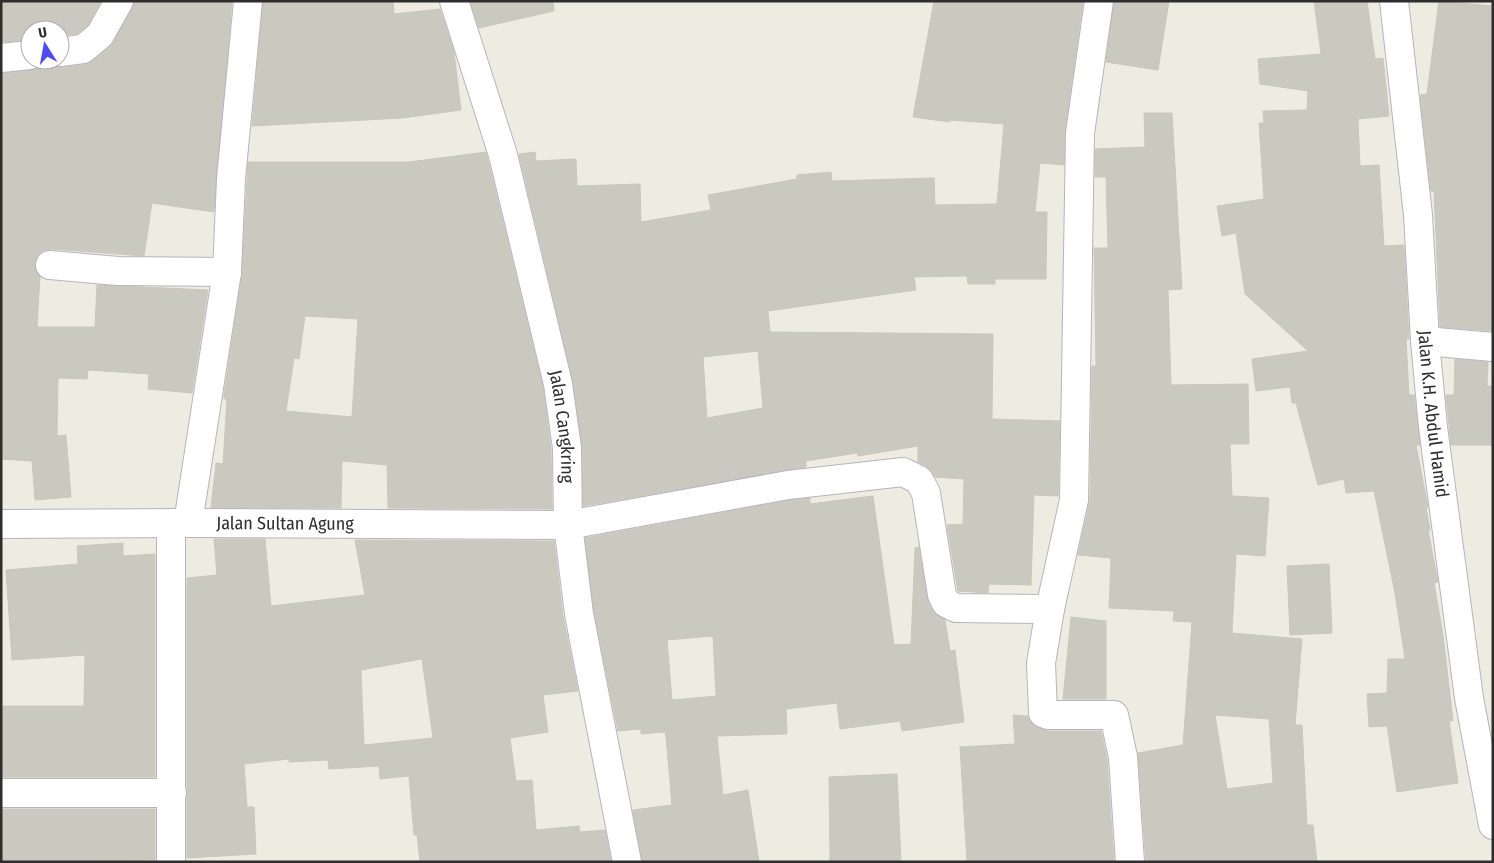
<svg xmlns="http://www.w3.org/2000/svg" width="1494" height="863" font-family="'Fira Sans Condensed',sans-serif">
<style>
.building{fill:#cac9bf;stroke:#cac8ba;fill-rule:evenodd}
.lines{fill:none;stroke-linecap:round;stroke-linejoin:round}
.minor-casing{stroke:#b5b4c0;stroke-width:30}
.tertiary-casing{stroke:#b5b4c0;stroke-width:30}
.minor{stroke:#fff;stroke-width:28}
.tertiary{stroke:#fff;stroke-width:28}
.labels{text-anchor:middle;stroke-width:4;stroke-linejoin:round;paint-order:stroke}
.street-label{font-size:18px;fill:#2e2e2e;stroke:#fff}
</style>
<rect width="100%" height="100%" fill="#eeebe1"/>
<path class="building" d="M1,1H101L88,25L77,34L60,36V30H30V40L1,42Z
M135,1H232L214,212L152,203L144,256L51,249L43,251L37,256L35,263L36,271L40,276L37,327H95L97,285L208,290L192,393L148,389L149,374L88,370L87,379L58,378L57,436L66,435L71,497L35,500L32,461L1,459V73L32,70L40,67L45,60L54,66L62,67L92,61L113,43Z
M263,1H393L394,14L440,9L454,52L461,110L403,118L252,126Z
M470,1H553L554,11L479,28Z
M934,1H1083L1065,131L1064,165L1040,163L1035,212H1047L1046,279H995V284H968L967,276L914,277L916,290L768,311L770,332L993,334L992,419L1060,421L1058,496L1034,495L1031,585L989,584L988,593L958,591L947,525L963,524L964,479L935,477L926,466L918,462V446L858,456L857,453L806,461V467L583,506L582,446L573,382L519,154L535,152L536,161L576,159L577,186L640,184L641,222L711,210L708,195L797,179V175L831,172L832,181L934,178L935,205L997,204L1004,124L950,120V122L913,117ZM758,351L763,408L707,418L703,357Z
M1114,1H1169L1158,70L1106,62Z
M1314,1H1367L1375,59L1383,58L1389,116L1358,119L1360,166L1379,165L1384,246L1404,245L1409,339H1406L1409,395H1414L1420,445H1416L1427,502L1428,507H1426L1430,530H1428L1438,582L1434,583L1443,635L1453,721H1449L1458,783L1397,792L1387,726L1369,727L1367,694L1387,693L1388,659H1405L1395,593L1374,491L1346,493L1344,479L1318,485L1296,403H1292L1290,387L1256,391L1252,359L1308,351L1245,294L1236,233L1222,236L1217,206L1264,199L1259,123H1264L1263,111L1307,110L1308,91L1260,84L1258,59L1321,54Z
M1439,1L1493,6V331L1440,327L1434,191H1431L1420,95L1427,94Z
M1144,113H1172L1182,289L1168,290L1171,385L1248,384L1249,444H1230L1232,496L1269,498L1265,556L1236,554L1232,633L1302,639L1295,725H1302L1307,825H1313L1317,862H1146L1138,753L1183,745L1192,622L1173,621L1174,611L1109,608L1111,558L1078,555L1090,500L1092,366H1096L1094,248H1108L1106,177H1095V149L1145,147ZM1215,715L1269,719L1273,783L1227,789Z
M486,152L543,387L551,449L552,509L388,508L387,465L342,461L341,508H211L216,463L223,464L227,399H224V395L242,274L248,162H409ZM305,316L358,319L352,417L286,411L294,358L299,359Z
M1455,359L1488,362L1487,386H1493V445H1451L1446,395H1454Z
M873,496L894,645L911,644L915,548L919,547L928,602L932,610L945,620L950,651L955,650L964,722L902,731L900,721L840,729L837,703L786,709L787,734L717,736L723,795L748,790L759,862H642L633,810L672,805L666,737L665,732L641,734V729L618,731L594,612L585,538L790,500L810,498V504ZM713,636L716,696L672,700L667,640Z
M214,539H265L271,606L365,595L355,540L554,541L563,616L578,691L543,695L548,732L510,738L516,781L532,780L536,830L579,826L580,832L605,830L611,862H420L417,835H414L409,776L380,779L379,766L329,769L328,760L289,762V759L244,764L247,807H254L256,854L187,858V578L217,575ZM422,659L433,738L364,745L361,670Z
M123,543V556L155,554V777H1V706H84L85,655L12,660L6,570L78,564L77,546Z
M1329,564L1332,633L1290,635L1287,566Z
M1071,617L1106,621V699H1063Z
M1013,715L1028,716L1031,722L1037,727L1048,731H1101L1107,759L1114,862H967L960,747L1015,744Z
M897,774L901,862H830L829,777Z
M1,809H155V860L1,862Z"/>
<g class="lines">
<g class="minor-casing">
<g id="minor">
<path d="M60,52L83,49L100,35L119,1"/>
<path d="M1,58L30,55"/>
<path d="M50,265L118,271L227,272"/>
<path d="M1425,341L1493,347"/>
<path d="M188,523L227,272L231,179L248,1"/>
<path id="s1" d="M1,524L188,523L568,525L788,485L903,472L919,480L926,493L942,595L946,603L956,608L1050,609L1074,500L1080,133L1099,1"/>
<path d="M1050,609L1041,663L1043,713L1048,715H1114L1123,757L1130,862"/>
<path d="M1,793H172"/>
<path d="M171,862V523"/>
</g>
</g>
<g class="tertiary-casing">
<g id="tertiary">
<path id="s2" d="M454,1L503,155L558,384L567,448L568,525L579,614L627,862"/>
<path id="s3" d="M1394,1L1418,215L1425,341L1433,427L1469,698L1493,825"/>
</g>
</g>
<use href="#minor" class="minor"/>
<use href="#tertiary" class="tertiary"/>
</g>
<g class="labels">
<g class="street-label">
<text dy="6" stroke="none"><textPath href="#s3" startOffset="415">Jalan K.H. Abdul Hamid</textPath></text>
<text dy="6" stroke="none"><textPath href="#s2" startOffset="440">Jalan Cangkring</textPath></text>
<text dy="6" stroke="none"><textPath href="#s1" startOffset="284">Jalan Sultan Agung</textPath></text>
</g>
</g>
<rect width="1494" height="863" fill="none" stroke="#2e2e2e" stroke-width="5"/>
<g transform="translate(45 45) rotate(349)"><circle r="24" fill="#ffffff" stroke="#ababab"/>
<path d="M0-4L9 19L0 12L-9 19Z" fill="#504bf1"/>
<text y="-8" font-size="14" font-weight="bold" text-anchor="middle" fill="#2e2e2e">U</text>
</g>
</svg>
